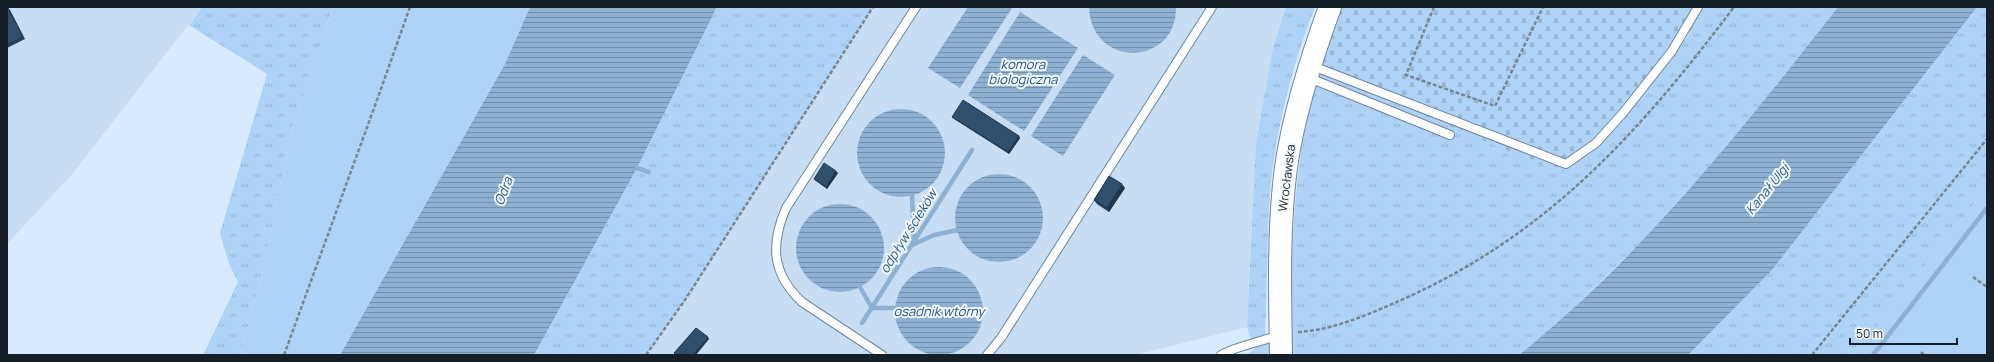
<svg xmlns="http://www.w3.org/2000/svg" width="1994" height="362" font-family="Manrope,sans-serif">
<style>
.built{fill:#c6ddf3}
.grass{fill:url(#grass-tufts)}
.cemetery{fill:url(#cemetery-stones)}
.garden{fill:#aed3f6}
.water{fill:url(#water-rules)}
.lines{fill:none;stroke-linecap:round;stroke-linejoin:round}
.stream{stroke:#8eb1d3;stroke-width:4.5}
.lane-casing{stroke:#70859a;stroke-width:10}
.secondary-casing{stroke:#70859a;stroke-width:24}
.path{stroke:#798795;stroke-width:2.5;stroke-dasharray:4 2;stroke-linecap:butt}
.lane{stroke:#fff;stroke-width:8}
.secondary{stroke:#fff;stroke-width:22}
.wall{fill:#28445d}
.shaded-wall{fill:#21374c}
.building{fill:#2f4f6c;stroke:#21374c}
.labels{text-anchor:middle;stroke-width:4;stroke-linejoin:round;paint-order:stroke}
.street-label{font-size:12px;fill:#161f27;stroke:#f2f7fb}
.water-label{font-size:13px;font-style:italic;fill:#245885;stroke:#f2f7fb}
</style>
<defs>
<pattern id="grass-tufts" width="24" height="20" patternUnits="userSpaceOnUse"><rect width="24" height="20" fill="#aed3f6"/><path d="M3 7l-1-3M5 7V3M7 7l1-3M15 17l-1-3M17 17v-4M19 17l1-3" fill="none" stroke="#95b5d3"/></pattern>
<pattern id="cemetery-stones" width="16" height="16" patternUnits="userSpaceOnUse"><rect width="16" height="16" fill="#aed3f6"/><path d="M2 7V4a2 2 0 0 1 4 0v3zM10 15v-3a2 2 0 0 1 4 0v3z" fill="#95b5d3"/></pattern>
<pattern id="water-rules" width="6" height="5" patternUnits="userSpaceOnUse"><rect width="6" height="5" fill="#8eb1d3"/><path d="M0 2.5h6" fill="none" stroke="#738fab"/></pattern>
</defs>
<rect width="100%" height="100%" fill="#d8ebfe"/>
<path class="built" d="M7,7H202L74,172L7,244Z
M873,7H1286L1273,48L1256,142L1247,327L1135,355H646L685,300Z"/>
<path class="grass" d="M202,7H333L293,126L263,272L240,355H203L238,282L229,264L220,233L267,74L189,25Z
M717,7H873L685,300L646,355H534L637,168Z
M1286,7H1315C1293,63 1275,133 1270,193C1267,241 1267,289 1265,336L1290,332C1291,245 1294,156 1318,71L1684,41L1708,7H1838L1724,151L1657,227L1556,325L1519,355H1246L1255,349L1247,327L1256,142L1273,48Z
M1977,7H1987V187L1869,337L1853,355H1688L1772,270Z"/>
<path class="cemetery" d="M1340,7H1708C1666,66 1616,127 1561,173L1318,71Z"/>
<path class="garden" d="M333,7H530L505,64L340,355H240L263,272L293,126Z
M1987,187V355H1853L1869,337Z"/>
<path class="water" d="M530,7H717L637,168L534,355H340L505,64Z
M968,7L1012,8L960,88L928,68Z
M1089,7H1176C1177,67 1091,69 1089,7Z
M1838,7H1977L1772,270L1688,355H1519C1643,255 1740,132 1838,7Z
M1020,12L1078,48L1024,131L968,95Z
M1083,55L1115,75L1063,156L1031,136Z
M857 153a44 44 0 1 1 88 0a44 44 0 1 1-88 0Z
M955 218a44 44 0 1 1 88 0a44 44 0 1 1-88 0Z
M796 248a44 44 0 1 1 88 0a44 44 0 1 1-88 0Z
M895 311a44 44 0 1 1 88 0a44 44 0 1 1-88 0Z"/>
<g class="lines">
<path class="stream" d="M637,168L649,172
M912,195L914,242
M912,245L934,235L958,230
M860,287L872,308H895
M862,323L972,150
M1873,355L1987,208"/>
<g class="lane-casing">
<path id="lane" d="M1310,65L1566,164L1596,143L1623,113L1672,51L1698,7
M1307,77L1450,135
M882,355L802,302C772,274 770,245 786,208L916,7
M987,355L1001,338L1212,7
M1221,355C1239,345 1259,343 1278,335"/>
</g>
<g class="secondary-casing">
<path id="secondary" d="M1281,355C1280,293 1278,229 1286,167C1294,112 1311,59 1330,7"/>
</g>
<path class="path" d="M1434,7L1406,75L1495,106L1543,7
M1973,277L1987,287
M1298,332C1333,330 1367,315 1399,301C1547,236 1639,133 1734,7
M1921,352L1924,355
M284,355L377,100L410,7
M646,355L685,300L873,7
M1812,355L1987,139"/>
<use href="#lane" class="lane"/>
<use href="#secondary" class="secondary"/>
</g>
<path class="wall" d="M7,8L10,10L25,39L7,48Z
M952,117L1019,136L1020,138L1009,154L954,119Z
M838,173L827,189L816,181L814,179Z
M1125,188L1109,212L1097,204L1094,200Z"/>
<path class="shaded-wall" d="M1019,136L1020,138L1009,154L1008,152Z
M836,171L838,173L827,189L826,187Z
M1122,184L1125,188L1109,212L1107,208Z
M708,337L709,339L696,355H693Z"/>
<path class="building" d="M7,8H8L23,37L7,45Z
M963,100L1019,136L1008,152L952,117Z
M824,163L836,171L826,187L814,179Z
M1109,176L1122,184L1107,208L1094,200Z
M696,328L708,337L693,355H676L674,353Z"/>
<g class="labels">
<g class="street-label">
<text transform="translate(1287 178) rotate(-83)" y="4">Wrocławska</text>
</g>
<g class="water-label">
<text x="1023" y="69">komora<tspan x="1023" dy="15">biologiczna</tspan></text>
<text transform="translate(1767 189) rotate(-51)" y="5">Kanał Ulgi</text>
<text transform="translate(503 191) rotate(-70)" y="5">Odra</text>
<text transform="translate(908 231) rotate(-58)" y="5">odpływ ścieków</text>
<text x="939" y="316">osadnik wtórny</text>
</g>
</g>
<rect width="1994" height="362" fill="none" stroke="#161f27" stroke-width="16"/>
<path d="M1850 338v6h107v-6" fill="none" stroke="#161f27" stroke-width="2"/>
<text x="1856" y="338" font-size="12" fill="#161f27" stroke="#f2f7fb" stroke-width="3" paint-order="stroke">50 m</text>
</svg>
